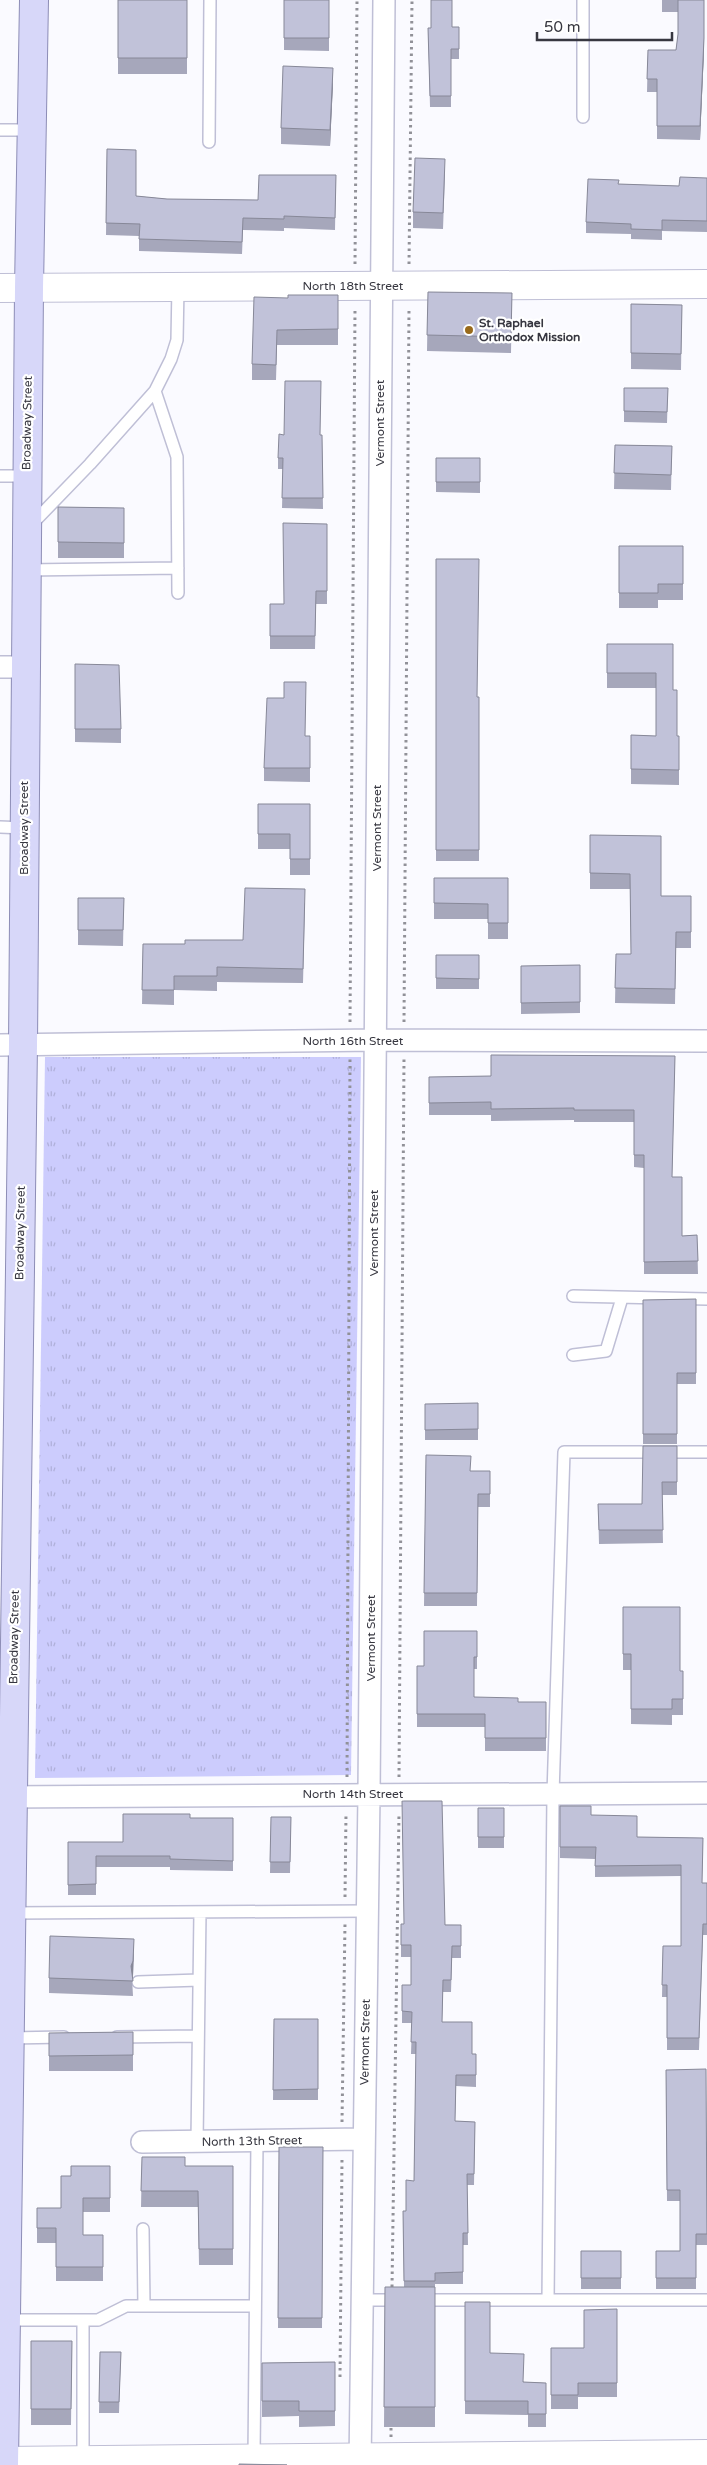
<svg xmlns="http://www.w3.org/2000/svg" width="707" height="2465" font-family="'Varela Round',sans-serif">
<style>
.grass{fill:url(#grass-tufts)}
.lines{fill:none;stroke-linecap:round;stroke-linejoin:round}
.service-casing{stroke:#bfbfd6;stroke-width:14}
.minor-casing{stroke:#bfbfd6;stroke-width:24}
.tertiary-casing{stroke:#bfbfd6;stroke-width:30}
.primary-casing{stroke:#8d8db6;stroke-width:30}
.path{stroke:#919198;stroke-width:3;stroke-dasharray:2.5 4;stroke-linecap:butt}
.service{stroke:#fff;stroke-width:11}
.minor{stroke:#fff;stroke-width:21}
.tertiary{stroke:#fff;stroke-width:28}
.primary{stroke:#d7d7f9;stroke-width:28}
.wall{fill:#a6a7bb}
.shaded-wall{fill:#878898}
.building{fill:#c1c2d9;stroke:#878898}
.poi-dot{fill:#996a1b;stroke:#fff;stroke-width:2}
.labels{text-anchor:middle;stroke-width:4.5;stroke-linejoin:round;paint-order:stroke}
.street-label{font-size:12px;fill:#373740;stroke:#fff}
.poi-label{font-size:12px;font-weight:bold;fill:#373740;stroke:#fff;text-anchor:start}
</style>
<defs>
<pattern id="grass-tufts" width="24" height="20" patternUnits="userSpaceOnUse" patternTransform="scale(1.25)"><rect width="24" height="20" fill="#ccccfd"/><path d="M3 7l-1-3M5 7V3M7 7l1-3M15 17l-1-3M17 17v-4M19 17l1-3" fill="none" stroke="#b0b0da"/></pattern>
</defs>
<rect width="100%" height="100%" fill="#fafaff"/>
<path class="grass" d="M45,1057H361L351,1775L35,1778Z"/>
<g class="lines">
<g class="service-casing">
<path id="service" d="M583,117V0
M0,130H31
M209,142L210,0
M155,391L177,457L178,593
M0,476H27
M31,525L90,464L155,391L171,359L177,340L178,287
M26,570L178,568
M0,827L24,828
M573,1296L707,1299
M573,1355L606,1351L622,1298
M11,1913L367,1911
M138,1982L199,1980
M117,2037L198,2036
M10,2038L64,2037
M197,2142L200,1912
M143,2229L144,2306
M361,2300H399
M420,2300H707
M548,2300L553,1794L564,1452H707
M6,2320H98L126,2306H255
M254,2458L257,2141
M83,2459V2320"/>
</g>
<g class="minor-casing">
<path id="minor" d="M0,667H25
M0,1045L375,1040L707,1041
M0,1797L707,1793
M142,2142L363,2139
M360,2465L369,1794L384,0"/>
</g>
<g class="tertiary-casing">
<path id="tertiary" d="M0,288L707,284
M0,2461L707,2454"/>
</g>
<g class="primary-casing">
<path id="primary" d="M4,2465L23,1045L29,288L34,0"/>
</g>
<path class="path" d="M355,264L357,0
M409,264L412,0
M350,1022L355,308
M404,1022L409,308
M347,1777L350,1058
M399,1777L404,1058
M345,1897L346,1813
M342,2122L345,1923
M392,2287L399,1813
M340,2377L342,2158
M391,2437V2423"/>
<use href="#service" class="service"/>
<use href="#minor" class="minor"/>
<use href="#tertiary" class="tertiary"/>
<use href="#primary" class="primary"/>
</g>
<path class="wall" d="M118,0H187V74H118Z
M284,0H329V51L284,50Z
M662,0H704V51L700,140L657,139V92H647L648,50H676L678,35V12H662Z
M459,27V59H451V107H430L428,28Z
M333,83L330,146L281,144V128Z
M107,149L136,196L167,199L258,200L336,175L335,230L284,228V231L243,230L242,254L139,251V236L106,235Z
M445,174L443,229L413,228V212Z
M707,178V232L662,231V240L631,239V234L586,233V222L618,184L679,186Z
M428,292L512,293L511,353L427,351Z
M338,295V345H277L276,380H252V364L288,298Z
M631,304L682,305L681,370L631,369Z
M624,388H668L667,423L624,422Z
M320,435H322L323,509L282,508L283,469H278V458Z
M615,445L672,446L671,490L614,489Z
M436,458H480V493L436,492Z
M58,507L124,508V558H58Z
M327,524V604H316L315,649H270V604H284Z
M619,546H683V600H658V608H619Z
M436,559L477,697H479V861H436Z
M607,644H673V690L677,736H679V785L631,784V735L656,736V688H607Z
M75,664L121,729V743L75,742Z
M305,736H310V782L264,781V768Z
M258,804H310V875H290V849H258Z
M590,835L661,896H691V948H676L675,1004L615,1003L616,954H631L630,889H590Z
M434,878H508V939H488V919H434Z
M78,898H124L123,946L78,945Z
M305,903L303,983L217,982V991L174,990V1005L142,1004L143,944H185L243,940Z
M436,955H479V989H436Z
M580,965V1013L521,1014V966Z
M675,1056L672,1177L682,1236L697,1235L698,1274H644V1168L634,1167V1122H574V1120L491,1121V1115H429V1077L491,1076Z
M696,1299V1384H677V1444H643V1300Z
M425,1404L478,1429V1440H425Z
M677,1446V1495H662L663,1543L599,1544L598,1504H642Z
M426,1455L471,1471H490V1507H478L477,1606H424Z
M623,1607L680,1671H683V1715H672V1725L631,1724V1670H623Z
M477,1631V1669H474V1697L518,1702H546V1751H485V1727H417V1666H424Z
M560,1806L591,1815L637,1837L703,1838L702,1883H707V1935H703L699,2050H667V1997H662L663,1946H681V1876L595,1877V1859L560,1858Z
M504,1808V1848H478V1837Z
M271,1817H291L290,1873H270Z
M190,1818H233V1871L170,1870V1867H96V1895H68V1842H123Z
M401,1924L461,1925V1958H452L451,1992H443L442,2022L472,2054H476V2087L456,2086L455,2121L475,2122L474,2185H467L468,2245H463V2284H435V2427H384L385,2287H404L403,2211H406L414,2181L416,2054H411L412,2023H402V1985H411V1957H401Z
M134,1954L133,1976L132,1978L133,1996L49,1993V1978Z
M274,2019H318V2100H273Z
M133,2032V2071H49V2033Z
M666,2070L707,2142V2245H696V2289H656V2251H680V2201H667Z
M279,2147H323L322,2328H278Z
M142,2157L185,2166H233V2265H199L198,2207H141Z
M110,2166V2212H83V2235H103V2281H56V2243H37V2208H61Z
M581,2251H621V2289H581Z
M465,2302L490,2353L524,2382L546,2383V2427H528V2415L465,2414Z
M617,2309V2397H578V2409H551V2348H584Z
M31,2341H72L71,2425H31Z
M100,2352H121L119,2413H99Z
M335,2362V2426L299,2427V2416L262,2417V2363Z"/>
<path class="shaded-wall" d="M704,38V51L700,140V126Z
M333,68V83L330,146V130Z
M134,1939L133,1976L131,1982V1966Z"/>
<path class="building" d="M118,0H187V58H118Z
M284,0H329V38H284Z
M431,0H452V27H459V49H451V96H430L428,28H431Z
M678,0H704V38L700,126H657V79H647L648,50H676L678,34Z
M283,66L333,68L330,130L281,128Z
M107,149L136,150V196L167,199L258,200L259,175H336L335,218L284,216V219L243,218L242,242L139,239L140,224L106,223Z
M415,158L445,159L443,213L413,212Z
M680,177L707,178V221L662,220V230L631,229V224L586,222L588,179L619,180L618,184L679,186Z
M428,292L512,293L511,337L427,335Z
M288,295H338V329L277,330L276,365L252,364L254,297L288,298Z
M631,304L682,305L681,354L631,353Z
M285,381H321L320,435H322L323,498H282L283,458H278L279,434L284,435Z
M624,388H668L667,412L624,411Z
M615,445L672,446L671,475L614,473Z
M436,458H480V482H436Z
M58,507L124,508V543L58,542Z
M283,523L327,524V591H316L315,636H270V604H284Z
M619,546H683V584H658V593H619Z
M436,559H479L477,697H479V850H436Z
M607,644H673V690H677V736H679V770L631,769V735L656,736V673H607Z
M75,664L119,665L121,729H75Z
M284,682H306L305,736H310V768H264L267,698H284Z
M258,804H310V859H290V834H258Z
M590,835L661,836V896H691V932H676L675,989L615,988L616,954H631L630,874L590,873Z
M434,878H508V923H488V904L434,903Z
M245,888L305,889L303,969L217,967V976H174V990H142L143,944H185V940H243Z
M78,898H124L123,930H78Z
M436,955H479V979L436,978Z
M580,965V1002L521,1003V966Z
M491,1055L675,1056L672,1177H682V1236L697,1235L698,1261L644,1262V1155H634V1110H574V1108L491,1109V1102L429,1103V1077L491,1076Z
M696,1299V1373H677V1434H643V1300Z
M478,1403V1429L425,1430V1404Z
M643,1446H677V1482H662L663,1530H599L598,1504H642Z
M426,1455L471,1456L470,1471H490V1494H478L477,1593H424Z
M623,1607H680V1671H683V1699H672V1709H631V1654H623Z
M424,1631H477V1657H474V1697L518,1698V1702H546V1738H485V1714H417V1666H424Z
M402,1801H442L445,1925H461V1946H452L451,1980H443L442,2022H472V2054H476V2075H456L455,2121L475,2122L474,2174H467L468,2233H463V2272L435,2273V2281H404L403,2211H406V2180L414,2181L416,2042H411L412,2012L402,2011V1985H411V1945H401V1924H404Z
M560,1806H591V1815L637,1816V1837L703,1838L702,1883H707V1924H703L699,2038H667V1985H662L663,1946H681V1865L595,1866L596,1847H560Z
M478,1808H504V1837H478Z
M123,1814H190V1818H233V1861L170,1859V1856H96V1884L68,1885V1842H123Z
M271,1817H291L290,1862H270Z
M50,1936L134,1939L133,1961L131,1966L133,1981L49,1978Z
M274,2019H318V2089L273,2090Z
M133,2032V2055L49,2056V2033Z
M706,2069L707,2234H696V2278H656V2251H680V2190H667L666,2070Z
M279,2147H323L322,2318H278Z
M142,2157H185V2166H233V2249H199L198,2191H141Z
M71,2166H110V2198H83V2235H103V2267H56V2228H37V2208H61V2176H71Z
M581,2251H621V2278H581Z
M385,2287H435V2407H384Z
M465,2302H490V2353L524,2354L523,2382L546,2383V2414H528V2401H465Z
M617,2309V2383H578V2395H551V2348H584V2310Z
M31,2341H72L71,2409H31Z
M100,2352H121L119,2402H99Z
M335,2362V2411H299V2401H262V2363Z
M239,2464L287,2465H239Z"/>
<circle class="poi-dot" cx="469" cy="330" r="5"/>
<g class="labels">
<g class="street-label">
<text x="353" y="290">North 18th Street</text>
<text transform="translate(27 423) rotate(-89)" y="4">Broadway Street</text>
<text transform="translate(380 423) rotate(-90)" y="4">Vermont Street</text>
<text transform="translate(24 828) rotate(-90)" y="4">Broadway Street</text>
<text transform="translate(377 828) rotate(-90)" y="4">Vermont Street</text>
<text x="353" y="1045">North 16th Street</text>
<text transform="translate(20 1233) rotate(-89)" y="4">Broadway Street</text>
<text transform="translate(374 1233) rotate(-90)" y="4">Vermont Street</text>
<text transform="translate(14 1637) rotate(-89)" y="4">Broadway Street</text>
<text transform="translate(371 1638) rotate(-90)" y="4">Vermont Street</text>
<text x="353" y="1798">North 14th Street</text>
<text transform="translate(365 2042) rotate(-89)" y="4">Vermont Street</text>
<text transform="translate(252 2141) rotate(-1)" y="4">North 13th Street</text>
</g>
<g class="poi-label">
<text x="479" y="327">St. Raphael<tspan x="479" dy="14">Orthodox Mission</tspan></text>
</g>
</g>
<path d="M537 32v8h135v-8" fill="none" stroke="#373740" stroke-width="2.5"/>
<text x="544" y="32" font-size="15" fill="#373740" stroke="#ffffff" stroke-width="4" paint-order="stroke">50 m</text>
</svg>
